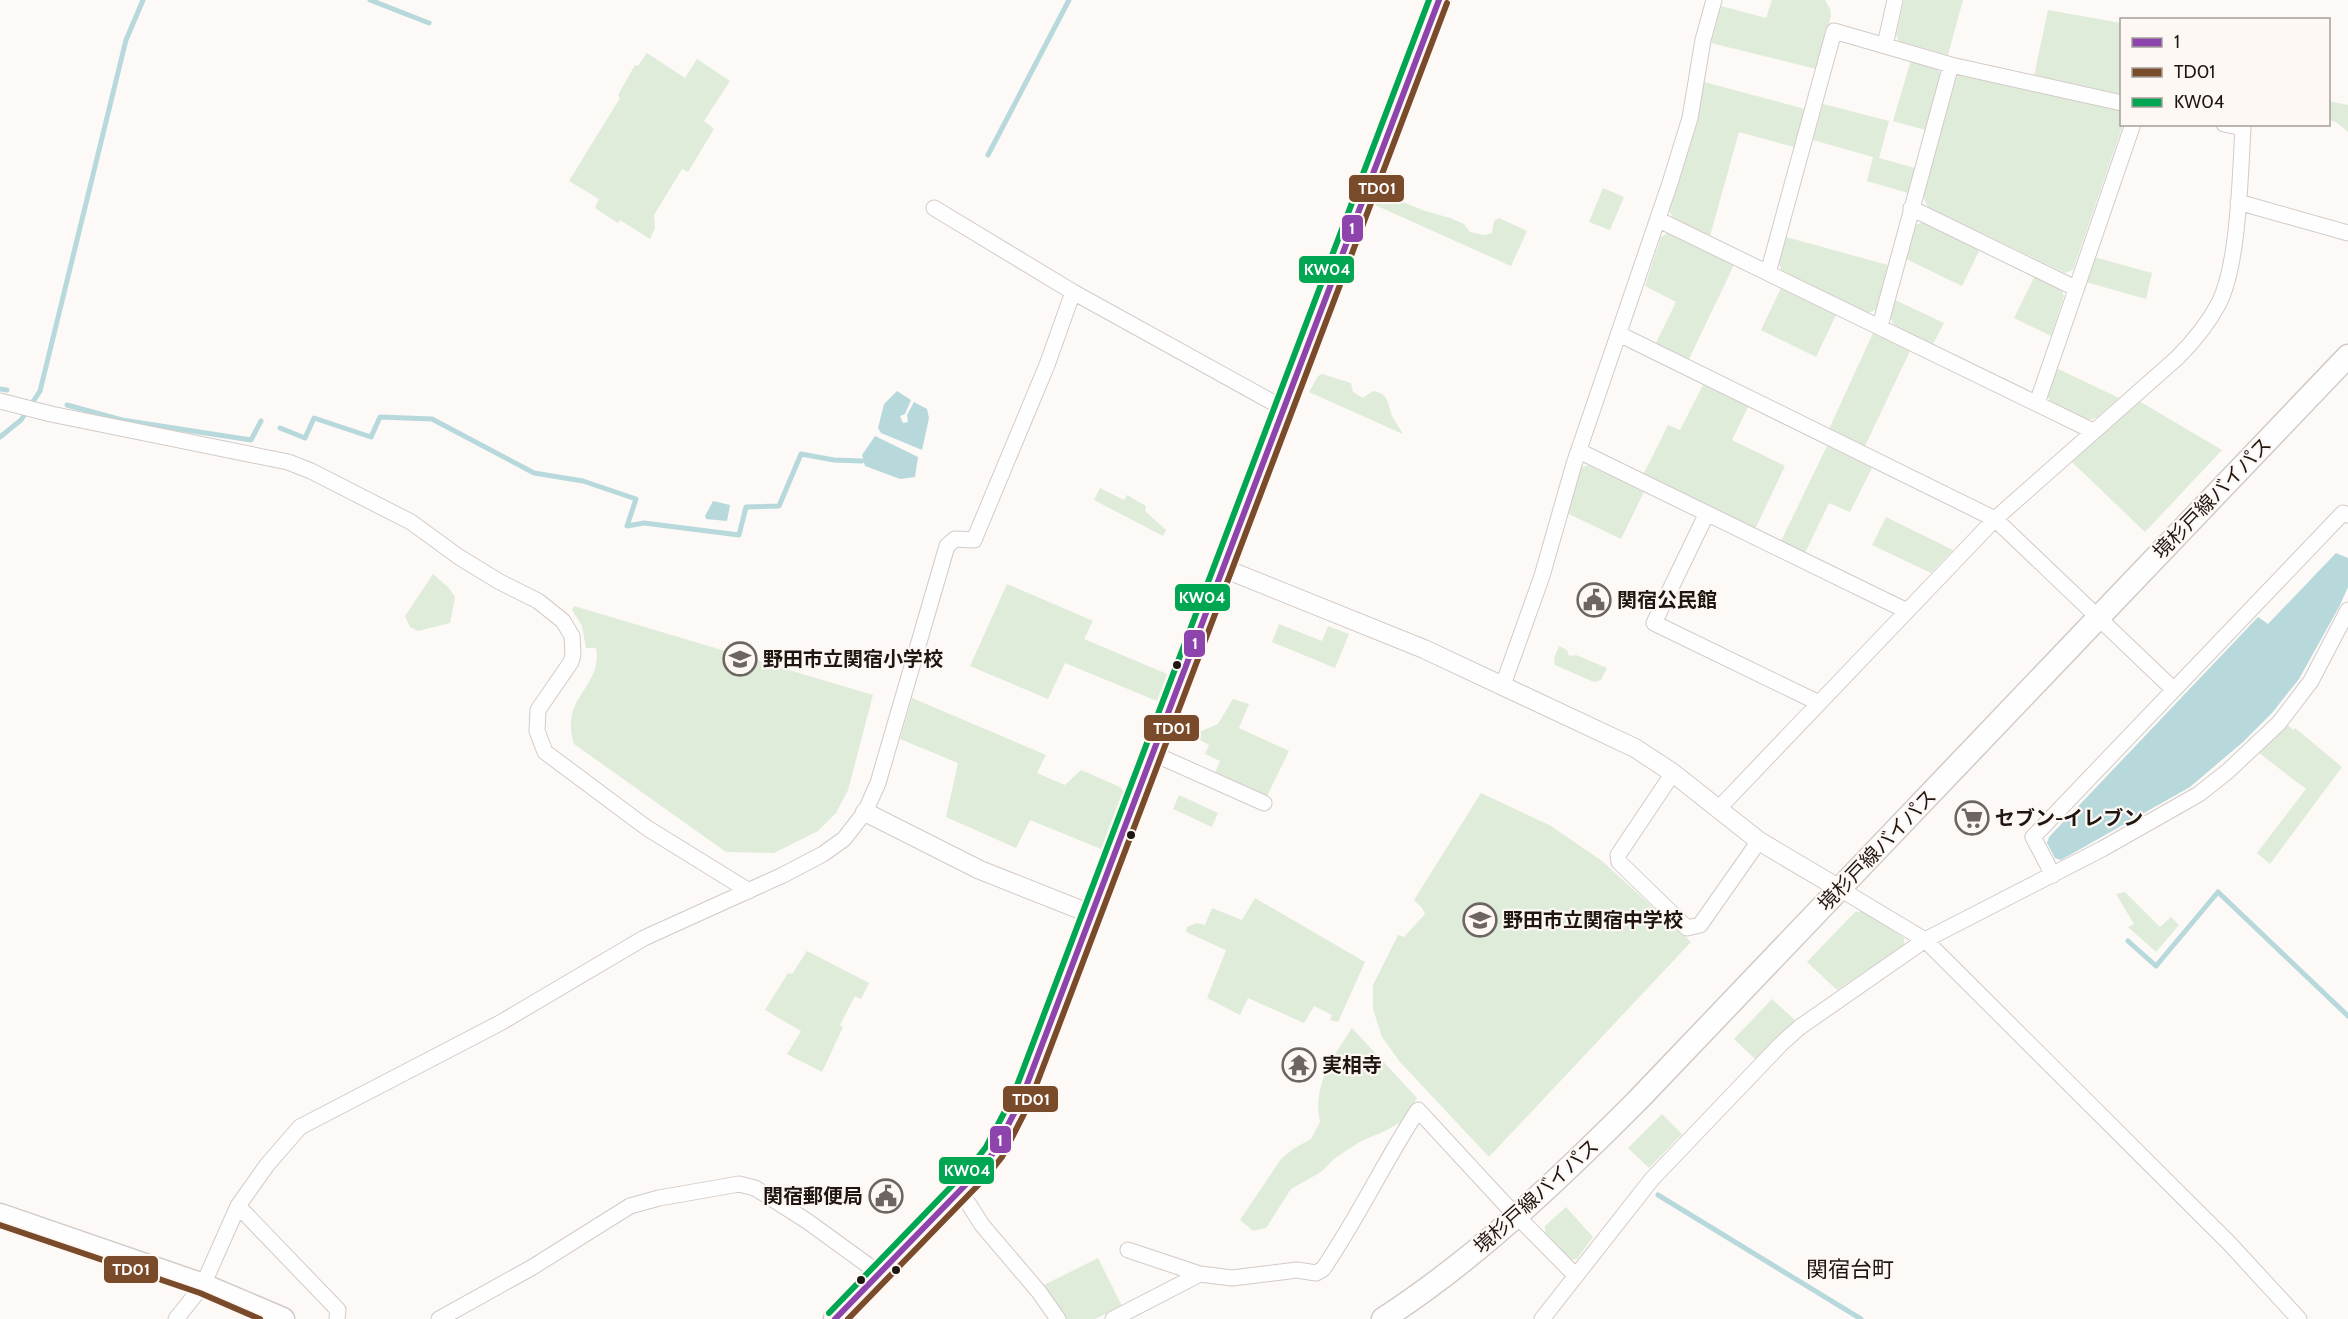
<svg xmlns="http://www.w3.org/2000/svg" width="2348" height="1319" font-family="Cabin,'Noto Sans JP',sans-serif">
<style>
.green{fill:#dfecda}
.water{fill:#b7d9dc}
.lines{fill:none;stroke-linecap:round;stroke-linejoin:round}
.stream{stroke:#b7d9dc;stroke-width:5}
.minor-casing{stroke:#d2cbc8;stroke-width:17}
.tertiary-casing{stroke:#d2cbc8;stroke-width:20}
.primary-casing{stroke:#d2cbc8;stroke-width:25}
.minor{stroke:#fffefe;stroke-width:15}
.tertiary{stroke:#fffefe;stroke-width:18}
.primary{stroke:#fffefe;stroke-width:22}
.bus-1-casing{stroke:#fef8f5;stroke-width:10}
.bus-2-casing{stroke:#fef8f5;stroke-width:10}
.bus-3-casing{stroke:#fef8f5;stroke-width:10}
.bus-1{stroke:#8e44ad;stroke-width:6}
.bus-2{stroke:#7a4b2a;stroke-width:6}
.bus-3{stroke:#00a651;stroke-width:6}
.bus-dot{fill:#201611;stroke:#fef8f5;stroke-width:2}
.labels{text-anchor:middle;stroke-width:4.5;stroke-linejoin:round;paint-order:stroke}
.street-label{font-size:20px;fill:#201611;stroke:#fef8f5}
.poi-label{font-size:20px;font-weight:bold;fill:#201611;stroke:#fef8f5;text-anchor:start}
.quarter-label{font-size:22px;fill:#201611;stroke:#fef8f5}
.line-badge{stroke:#fef8f5;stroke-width:2}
.badge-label{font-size:16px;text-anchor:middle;font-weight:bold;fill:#fff}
</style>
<rect width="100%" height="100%" fill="#fcf9f7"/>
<path class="green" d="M1772,0H1825L1830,9L1831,16L1816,69L1711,43L1721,6L1766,18Z
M1904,0H1963L1948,55L1899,41L1896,35Z
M2048,10L2121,23L2120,94L2034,76Z
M647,53L685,78L697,59L730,81L704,121L714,129L688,172L682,169L654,215L655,228L650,239L620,220L618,223L595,208L599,199L569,181L620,98L618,95L635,65L638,66Z
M1911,60L1937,67L1941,75L1925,130L1893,121Z
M1963,74L2121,111L2123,125L2073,270L2065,273L1928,207L1923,197L1956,78Z
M1704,82L1805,109L1794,147L1739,132L1710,236L1673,218L1669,210L1697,124Z
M2328,101L2348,105V132L2336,122L2329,120Z
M1823,104L1889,121L1879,158L1915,168L1908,193L1867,181L1873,157L1813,140Z
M1603,188L1624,197L1610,230L1589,222Z
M1380,192L1422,210L1450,218L1464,224L1470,232L1484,235L1492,233L1494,221L1499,218L1527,231L1511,266L1375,205Z
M1923,222L1980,249L1962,286L1906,259L1916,225Z
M1668,233L1734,265L1688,361L1655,345L1676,302L1645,286L1661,237Z
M1786,237L1888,265L1876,310L1868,313L1782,272L1779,263Z
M2094,257L2152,273L2146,299L2086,282Z
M2035,276L2061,289L2064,296L2051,336L2014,318Z
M1781,288L1836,315L1816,357L1761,330Z
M1895,300L1944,323L1933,344L1894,325L1890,317Z
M1873,333L1910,351L1865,446L1829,429Z
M2056,368L2119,398L2096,418L2087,420L2050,402L2047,394Z
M1322,374L1351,383L1353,392L1363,398L1373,391C1390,394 1387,403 1392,416C1395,422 1400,428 1403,434L1309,392L1318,376Z
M1703,385L1748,407L1732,440L1785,466L1755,529L1643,475L1668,425L1680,430Z
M2139,401L2222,450L2145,532L2072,462Z
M1827,446L1872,468L1850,512L1829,503L1805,553L1781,541Z
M1588,465L1644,492L1621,539L1567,513L1580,468Z
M1100,488L1124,500L1127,495L1146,506L1145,511L1166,530L1163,536L1094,500Z
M1886,517L1953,550L1931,573L1872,545Z
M433,574L449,588L455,597L450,623L418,631L410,627L405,616Z
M1007,584L1093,621L1084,639L1167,674L1157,701L1065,663L1048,699L970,666Z
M574,606L873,695L848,790L836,813L818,831L774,853L726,852L574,744C559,696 603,688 596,648H586L582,626L572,610Z
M1279,624L1322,641L1328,626L1349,634L1335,668L1272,642Z
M1559,646L1567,650L1569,656L1576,655L1607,668L1601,680L1594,682L1555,665L1554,658Z
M912,698L1046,755L1037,773L1065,785L1081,770L1120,787L1123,791L1101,849L1030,820L1016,848L946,817L958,763L900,739Z
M1233,699L1249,704L1239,728L1289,751L1267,796L1215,773L1220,761L1205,754L1209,745L1198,739L1201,731L1218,724Z
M2288,725L2293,730L2295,728L2342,767L2270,864L2257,853L2306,789L2259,753Z
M1481,793L1551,826L1602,861L1691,942L1489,1157L1400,1062L1382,1037L1373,1009V985L1398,935L1404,937L1425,914L1422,908L1414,900Z
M1179,795L1218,813L1212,827L1173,809Z
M2125,892L2160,927L2171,917L2179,925L2156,952L2128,927L2134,924L2116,894Z
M1255,898L1365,962L1338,1022L1330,1020L1332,1015L1314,1006L1304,1023L1248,998L1240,1015L1207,998L1226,950L1186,932L1187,927L1197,923L1205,925L1212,908L1242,920Z
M1864,911L1904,938V946L1837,990L1807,962L1855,912Z
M807,951L869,983L861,999L855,996L840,1025L843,1027L822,1072L787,1054L801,1031L765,1010L788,973L792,974Z
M1772,999L1796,1021L1755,1059L1734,1039Z
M1352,1028L1417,1098L1401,1122L1385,1131L1361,1141L1335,1158L1321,1172L1291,1189L1266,1228L1253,1231L1240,1220L1281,1159L1293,1149L1311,1139L1320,1122C1312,1086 1333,1057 1352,1028Z
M1662,1114L1682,1134L1649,1168L1628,1148Z
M1566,1207L1593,1237L1577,1259L1569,1260L1545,1234V1226Z
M1098,1258L1122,1306L1095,1319H1066L1042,1286Z"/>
<path class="water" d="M897,391L911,400L905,414L900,416L903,423L908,422L907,415L914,402L927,409L929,418L922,450L881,433L878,428L884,404Z
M875,436L918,457L915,477L900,479L865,466L862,455Z
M713,501L730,505L727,521L706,519L705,516Z
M2336,553L2348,558V587L2340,605L2299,679L2272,713L2243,742L2190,787L2061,860L2055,858L2047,843L2049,837L2258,617L2268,624Z"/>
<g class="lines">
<path class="stream" d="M370,0L429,23
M988,155L1069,0
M0,389L7,390
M67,405L122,420L251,440L261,421
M280,428L305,438L314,418L371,437L380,417L432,419L534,473L583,481L636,499L627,526L644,523L739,535L746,507L779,506L801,454L834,460L862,461
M0,437L21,420L40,391L126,40L143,0
M2128,941L2156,966L2218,892L2348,1016
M1658,1195L1861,1319"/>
<g class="minor-casing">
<path id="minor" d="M1885,45L1895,0
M2238,202L2348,233
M934,208L1073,292L1283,408
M1911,208L2075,288
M1659,220L2093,431
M1768,273L1834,31L1951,65L2122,103
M1880,326L1951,65
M1619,334L1995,519L2173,689
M0,401L51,414L288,462L311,471L411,522L459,557L500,582L538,601L563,621L572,636L573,654L571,662L538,710L537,731L545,752L647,828L749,891
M2037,403L2133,124
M1579,451L1907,611
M1706,515L1654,623L1819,703
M1503,685L1542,576L1574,464L1670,183L1690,118L1703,40L1714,0
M1152,753L1264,803
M1673,773L1618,855L1619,862L1687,928L1700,925L1759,841
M1719,808L1995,519L2177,358C2194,341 2208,324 2219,303C2239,263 2240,175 2243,128L2224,124
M2053,875L2033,837L2343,513L2348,515
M1840,889L1925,940L2229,1243L2299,1319
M961,1192L982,1225L1039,1292L1058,1319
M238,1206L338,1310L337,1319
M1128,1250L1200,1274L1232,1278L1297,1270L1316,1273L1323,1269C1358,1218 1384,1162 1418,1110L1503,1202L1575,1275
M176,1319L203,1285L238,1206L267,1165L300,1127L500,1023L644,938L783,875L823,854L844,839L865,812L878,783L947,546L955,539L974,540L1047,365L1073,292
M439,1319L531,1268L630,1206L659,1198L739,1184L755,1188L807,1221L880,1274
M1113,1319L1200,1274
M1542,1319L1652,1179L1781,1044L1800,1027L1925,940L2102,849L2199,794L2228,771L2279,723L2311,681L2348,610"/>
</g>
<g class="tertiary-casing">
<path id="tertiary" d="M1223,568L1424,649L1635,748L1673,773L1759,841L1840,889
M865,812L980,870L1091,914"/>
</g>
<g class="primary-casing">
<path id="primary" d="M0,1215L203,1285L283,1319
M835,1319L979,1171L994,1152L1021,1100L1439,0
M1383,1319C1477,1258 1558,1180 1637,1101L2348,356"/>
</g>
<use href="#minor" class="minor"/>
<use href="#tertiary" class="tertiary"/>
<use href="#primary" class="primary"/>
<g class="bus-1-casing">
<path id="bus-1" d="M835,1319L979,1171L994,1152L1021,1100L1439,0"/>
</g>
<g class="bus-2-casing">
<path id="bus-2" d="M0,1225L200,1293L260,1319
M848,1319L986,1177L1002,1157L1029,1104L1447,3"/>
</g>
<g class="bus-3-casing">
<path id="bus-3" d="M829,1313L972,1165L986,1147L1013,1096L1429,0"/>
</g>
<use href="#bus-1" class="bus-1"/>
<use href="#bus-2" class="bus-2"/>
<use href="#bus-3" class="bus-3"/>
</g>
<defs>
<g id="civic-ring" transform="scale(1.725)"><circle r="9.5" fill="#fef8f5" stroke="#6d6562" stroke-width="1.5"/><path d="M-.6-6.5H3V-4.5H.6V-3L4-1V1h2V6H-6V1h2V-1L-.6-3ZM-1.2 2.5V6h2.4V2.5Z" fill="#6d6562"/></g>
<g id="school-ring" transform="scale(1.725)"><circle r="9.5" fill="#fef8f5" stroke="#6d6562" stroke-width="1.5"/><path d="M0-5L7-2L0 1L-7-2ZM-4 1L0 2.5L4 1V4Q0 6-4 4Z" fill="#6d6562"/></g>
<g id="supermarket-ring" transform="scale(1.725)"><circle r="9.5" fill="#fef8f5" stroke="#6d6562" stroke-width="1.5"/><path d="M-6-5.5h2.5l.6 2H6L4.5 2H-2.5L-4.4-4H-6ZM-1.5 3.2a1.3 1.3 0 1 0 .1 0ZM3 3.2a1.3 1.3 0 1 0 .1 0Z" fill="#6d6562"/></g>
<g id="temple-ring" transform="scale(1.725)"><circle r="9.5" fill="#fef8f5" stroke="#6d6562" stroke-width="1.5"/><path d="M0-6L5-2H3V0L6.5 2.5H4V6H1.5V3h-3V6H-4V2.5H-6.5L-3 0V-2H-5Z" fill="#6d6562"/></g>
</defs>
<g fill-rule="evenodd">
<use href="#civic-ring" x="1594" y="600"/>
<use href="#school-ring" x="740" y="659"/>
<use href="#supermarket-ring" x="1972" y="818"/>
<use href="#school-ring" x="1480" y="920"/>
<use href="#temple-ring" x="1299" y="1065"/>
<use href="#civic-ring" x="886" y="1196"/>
</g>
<g class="bus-dot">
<circle cx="1177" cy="665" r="5"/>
<circle cx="1131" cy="835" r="5"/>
<circle cx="896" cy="1270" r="5"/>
<circle cx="861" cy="1280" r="5"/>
</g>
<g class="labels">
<g class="street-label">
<text transform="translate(2212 498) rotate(-46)" y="7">境杉戸線バイパス</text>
<text transform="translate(1877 850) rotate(-46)" y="7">境杉戸線バイパス</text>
<text transform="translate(1536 1196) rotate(-42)" y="7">境杉戸線バイパス</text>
</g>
<g class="poi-label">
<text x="1617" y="607">関宿公民館</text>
<text x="763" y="666">野田市立関宿小学校</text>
<text x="1995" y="825">セブン-イレブン</text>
<text x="1503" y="927">野田市立関宿中学校</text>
<text x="1322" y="1072">実相寺</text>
<text x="863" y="1203" text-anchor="end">関宿郵便局</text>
</g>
<g class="quarter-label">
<text x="1850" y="1277">関宿台町</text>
</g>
</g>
<g class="line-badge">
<rect x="1348" y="174" width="57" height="29" rx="6" fill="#7a4b2a"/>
<rect x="1341" y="214" width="23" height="29" rx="6" fill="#8e44ad"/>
<rect x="1298" y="255" width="57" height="29" rx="6" fill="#00a651"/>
<rect x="1174" y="583" width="57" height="29" rx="6" fill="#00a651"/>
<rect x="1183" y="629" width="23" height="29" rx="6" fill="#8e44ad"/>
<rect x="1143" y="714" width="57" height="28" rx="6" fill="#7a4b2a"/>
<rect x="1002" y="1085" width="57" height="28" rx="6" fill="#7a4b2a"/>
<rect x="989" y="1125" width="23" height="29" rx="6" fill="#8e44ad"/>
<rect x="938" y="1156" width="57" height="29" rx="6" fill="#00a651"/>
<rect x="103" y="1255" width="56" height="29" rx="6" fill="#7a4b2a"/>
</g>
<g class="badge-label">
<text x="1377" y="194">TD01</text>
<text x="1352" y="234">1</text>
<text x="1327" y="275">KW04</text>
<text x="1202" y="603">KW04</text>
<text x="1195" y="649">1</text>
<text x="1172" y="734">TD01</text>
<text x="1031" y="1105">TD01</text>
<text x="1000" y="1146">1</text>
<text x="967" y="1176">KW04</text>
<text x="131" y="1275">TD01</text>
</g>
<rect x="2120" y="18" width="210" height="108" fill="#fef8f5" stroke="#a59e9a" stroke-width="1.5"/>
<rect x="2132" y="38" width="30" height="9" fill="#8e44ad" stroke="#a59e9a" stroke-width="1.5"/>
<text x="2174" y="48" font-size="18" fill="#201611">1</text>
<rect x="2132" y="68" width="30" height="9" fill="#7a4b2a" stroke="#a59e9a" stroke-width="1.5"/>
<text x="2174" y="78" font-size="18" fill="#201611">TD01</text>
<rect x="2132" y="98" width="30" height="9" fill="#00a651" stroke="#a59e9a" stroke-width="1.5"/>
<text x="2174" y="108" font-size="18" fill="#201611">KW04</text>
</svg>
